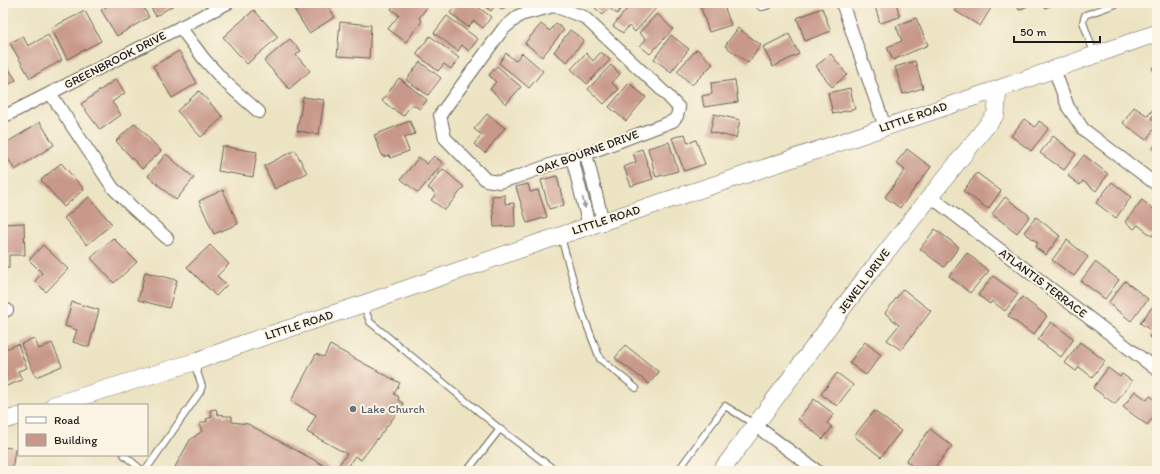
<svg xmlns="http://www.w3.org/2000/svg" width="1160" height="474" font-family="Itim,sans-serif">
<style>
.building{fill:#c8988a}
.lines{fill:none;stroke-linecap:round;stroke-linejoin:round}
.lane-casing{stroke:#656256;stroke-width:8}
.street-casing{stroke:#656256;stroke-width:14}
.secondary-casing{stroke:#656256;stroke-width:18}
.lane{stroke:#fff;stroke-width:6}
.street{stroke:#fff;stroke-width:12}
.secondary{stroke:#fff;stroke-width:17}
.oneway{fill:#999}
.worship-dot{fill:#6b7280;stroke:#fcf5e5;stroke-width:1.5}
.labels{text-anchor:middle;stroke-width:4;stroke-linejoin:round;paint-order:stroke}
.street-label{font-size:12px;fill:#1c1c1c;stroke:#fcf5e5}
.worship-label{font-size:12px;fill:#5b616d;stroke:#fcf5e5;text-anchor:start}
</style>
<rect width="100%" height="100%" fill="#fcf5e5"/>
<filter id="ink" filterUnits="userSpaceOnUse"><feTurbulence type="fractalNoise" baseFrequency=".025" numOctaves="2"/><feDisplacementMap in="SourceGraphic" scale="8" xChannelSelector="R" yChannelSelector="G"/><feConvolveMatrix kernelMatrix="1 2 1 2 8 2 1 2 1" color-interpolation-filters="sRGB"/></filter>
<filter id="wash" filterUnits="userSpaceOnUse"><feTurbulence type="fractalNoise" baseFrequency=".012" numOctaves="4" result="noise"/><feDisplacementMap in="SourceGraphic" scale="16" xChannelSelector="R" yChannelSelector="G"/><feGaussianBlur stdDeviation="0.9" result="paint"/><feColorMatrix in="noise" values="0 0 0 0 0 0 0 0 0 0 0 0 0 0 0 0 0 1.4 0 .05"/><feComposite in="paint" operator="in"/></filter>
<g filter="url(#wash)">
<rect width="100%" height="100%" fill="#ece3c2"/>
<g id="blocks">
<path class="building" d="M113,3H141L149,17L117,36L101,10Z
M148,3H177L156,16Z
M290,3H326L335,17L309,33Z
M395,3H423L427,7L419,18L422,21L406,42L388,29L399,15L391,9Z
M458,3H473L491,17L483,28L474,21L468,27L450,13Z
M480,3H508L503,10L496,4L491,11Z
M599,3H625L617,14L609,8L603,15L595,8Z
M632,3H653L657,7L635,32L629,26L623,33L613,26Z
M705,3H723L731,25L709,32L700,5Z
M874,3H896L900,17L880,23Z
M961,3H994L980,26L955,11Z
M1016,3H1034L1019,10Z
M1043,3H1056L1045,8Z
M822,8L831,31L805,41L797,18Z
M254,10L278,37L247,64L223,37Z
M85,11L101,41L67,59L51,28Z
M657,14L673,29L650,54L640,46L646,39L639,33Z
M447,16L478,39L469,51L462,45L458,51L434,33Z
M916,18L928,45L893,60L887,47L902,41L896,26Z
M340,22L371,25L369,58L337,56Z
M556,23L564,30L542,57L525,43L541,24L550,31Z
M738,28L761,45L748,63L725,46Z
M570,30L584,40L567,62L554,52Z
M789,34L799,54L773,67L763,47Z
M48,35L62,60L30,78L10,43L23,36L28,46Z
M671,35L689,49L671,72L654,59Z
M430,36L459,58L451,69L444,64L438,71L416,54Z
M290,39L301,51L296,55L310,71L289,89L264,61Z
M697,49L713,64L692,85L677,71Z
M179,51L197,83L172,98L153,66Z
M601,52L610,60L587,84L571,69L586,53L593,61Z
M506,53L515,61L522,53L543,71L529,88L499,63Z
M831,54L847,75L832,87L816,66Z
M3,60L16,80L3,88Z
M915,61L923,88L903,94L895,67Z
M420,62L441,78L428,95L406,80Z
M611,65L620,74L612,83L619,89L604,104L588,89Z
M1157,65V77L1152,68Z
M497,66L521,87L506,104L490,89L496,82L489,75Z
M399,78L427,100L420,109L412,104L403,116L382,101Z
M116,79L125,93L112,102L121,115L100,130L81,104Z
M735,80L738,102L704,107L702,96L712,94L711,83Z
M629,83L646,97L626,121L609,107Z
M850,88L855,109L833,114L828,93Z
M199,91L223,117L201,137L177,111Z
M303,97L324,100L319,134L297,131Z
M1134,107L1148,116L1153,109L1156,112L1151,118L1157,123V125L1146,140L1123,123Z
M487,114L505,128L485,153L474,144L482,135L474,129Z
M714,114L740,120L736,138L710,132Z
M1024,119L1035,127L1039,121L1049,128L1031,151L1011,136Z
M410,121L415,134L404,138L409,151L390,158L389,155L383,157L374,135Z
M40,122L54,145L15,170L3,151V145Z
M135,123L161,151L142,169L116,141Z
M685,134L688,143L696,140L705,164L684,171L672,138Z
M1053,136L1076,154L1064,170L1040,153Z
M669,142L678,171L656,177L648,148Z
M1157,142V152L1152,149Z
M222,146L257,152L253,177L218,171Z
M642,149L653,179L631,186L624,167L636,162L633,152Z
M907,149L931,167L900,208L885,197L905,170L896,163Z
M295,150L307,173L275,189L264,166Z
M166,154L194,178L176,200L148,176Z
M1084,155L1108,174L1096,191L1083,181L1080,185L1068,176Z
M434,156L443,163L418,193L401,179L419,157L427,164Z
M61,163L84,189L64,207L41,180Z
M443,169L464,187L445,210L431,200L436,194L428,188Z
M977,173L1001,191L988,209L963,191Z
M557,176L564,205L549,209L541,180Z
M1112,182L1131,197L1116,218L1096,203Z
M528,184L530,192L538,190L547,217L527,223L516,187Z
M223,190L238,224L214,234L199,201Z
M505,195V204L514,203L515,226L494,227L492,196Z
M89,197L112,224L87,245L64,218Z
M1005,197L1030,216L1017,233L992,214Z
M1142,200L1157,212V229L1152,236L1138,225L1134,229L1125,222Z
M1036,217L1060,236L1046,255L1035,247L1038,243L1024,232Z
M24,223L25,255H9V268L3,269V224Z
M935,229L959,247L944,267L920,249Z
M113,238L137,262L114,283L91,258Z
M1067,240L1088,257L1074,276L1052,260Z
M43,245L68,269L46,292L35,281L42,273L29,260Z
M210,245L229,264L217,276L227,285L216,296L187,267Z
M967,253L989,271L970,293L949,276Z
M1095,262L1119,280L1105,299L1081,281Z
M145,272L177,280L169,308L138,300Z
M993,276L1018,294L1005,311L992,301L990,304L978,295Z
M1125,281L1148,299L1131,321L1108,303Z
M903,289L931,311L901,350L887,340L899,325L885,313Z
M1022,297L1047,316L1033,335L1008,316Z
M72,302L99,310L89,347L73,342L77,330L65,326Z
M1153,306L1157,309V342L1149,337L1153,332L1140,323Z
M1051,322L1074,339L1061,357L1038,340Z
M34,338L39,349L52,343L62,366L36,377L21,344Z
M865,342L881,355L866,375L849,363Z
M1080,342L1105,361L1092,377L1079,367L1076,371L1065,363Z
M18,344L27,368L18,371L22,380L4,387L3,385V350Z
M330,345L400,383L394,394L399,397L398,400L404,404L361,460L355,456L344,471H334L347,454L307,432L316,415L291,401L316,354L324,357Z
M625,345L659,372L649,384L615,358Z
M1108,368L1120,377L1122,374L1132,381L1115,404L1093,388Z
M837,373L853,385L837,406L821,394Z
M1135,391L1147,400L1150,396L1157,401V413L1147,425L1123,407Z
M814,399L834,414L827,423L832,427L823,439L798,419Z
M216,409L218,415L223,414V416H232V422L248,424L327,467L333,471H181L175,467L190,440L202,431L199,424L207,421L206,419L212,417L210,410Z
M874,411L901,431L881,457L854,436Z
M1157,426V436L1152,433Z
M930,429L952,446L932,471H918L906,461Z
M5,447L15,449L12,471H3Z"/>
</g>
</g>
<g filter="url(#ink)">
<use href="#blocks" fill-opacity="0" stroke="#656256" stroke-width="1"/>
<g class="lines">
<g class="lane-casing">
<path id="lane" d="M1094,53L1083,22L1085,15L1119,3
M561,237L582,312L600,359L636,388
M363,304L370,322L500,429L467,471
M500,429L556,471
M124,455L143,471
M145,471L200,392L202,386L194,363
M678,471L725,406L754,424"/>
</g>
<g class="street-casing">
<path id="street" d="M842,3L885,127
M762,4L766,3
M554,6L584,17L666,94L679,108L677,116L673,121L586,154L572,157L514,178L499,182L486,180L445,138L440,115L503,29L520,15Z
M180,27L204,59L225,82L259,112
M1054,69L1068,107L1083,129L1157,185
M50,93L113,188L134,209L167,238
M3,117L228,3
M586,154L603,222
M572,157L589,226
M930,196L1157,370
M3,312L7,310
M756,426L817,471"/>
</g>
<g class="secondary-casing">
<path id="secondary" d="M54,405L194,362L245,343L363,304L541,242L747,174L998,89L1157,33
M3,421L19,416
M721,471L863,281L996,114L998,89"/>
</g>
<use href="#lane" class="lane"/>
<use href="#street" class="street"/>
<use href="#secondary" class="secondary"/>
</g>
<defs><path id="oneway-solid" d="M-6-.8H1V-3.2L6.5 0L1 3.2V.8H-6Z"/></defs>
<use class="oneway" href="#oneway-solid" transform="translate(584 203) rotate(76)"/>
</g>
<circle class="worship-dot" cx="353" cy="409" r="4"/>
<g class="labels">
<g class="street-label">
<text transform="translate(115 60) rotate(-27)" y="4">GREENBROOK DRIVE</text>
<text transform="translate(913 117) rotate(-19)" y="4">LITTLE ROAD</text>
<text transform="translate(587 152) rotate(-20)" y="4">OAK BOURNE DRIVE</text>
<text transform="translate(606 220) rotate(-18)" y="4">LITTLE ROAD</text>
<text transform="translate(864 281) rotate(-53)" y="4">JEWELL DRIVE</text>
<text transform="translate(1043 283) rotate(37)" y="4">ATLANTIS TERRACE</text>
<text transform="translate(299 325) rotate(-18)" y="4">LITTLE ROAD</text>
</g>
<g class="worship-label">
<text x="361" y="413">Lake Church</text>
</g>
</g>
<rect width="1160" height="474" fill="none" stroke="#fcf5e5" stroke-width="16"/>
<rect x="18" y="404" width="130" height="52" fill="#fcf5e5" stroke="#a29e95"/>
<rect x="26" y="417" width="20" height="6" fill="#ffffff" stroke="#a29e95"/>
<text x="54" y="424" font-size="12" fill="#1c1c1c">Road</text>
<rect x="26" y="434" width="20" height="12" fill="#c8988a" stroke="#a29e95"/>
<text x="54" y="444" font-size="12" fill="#1c1c1c">Building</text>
<path d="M1014 36v6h86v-6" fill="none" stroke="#1c1c1c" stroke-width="2"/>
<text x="1020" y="36" font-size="12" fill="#1c1c1c" stroke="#fcf5e5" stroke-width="3" paint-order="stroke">50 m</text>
</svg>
